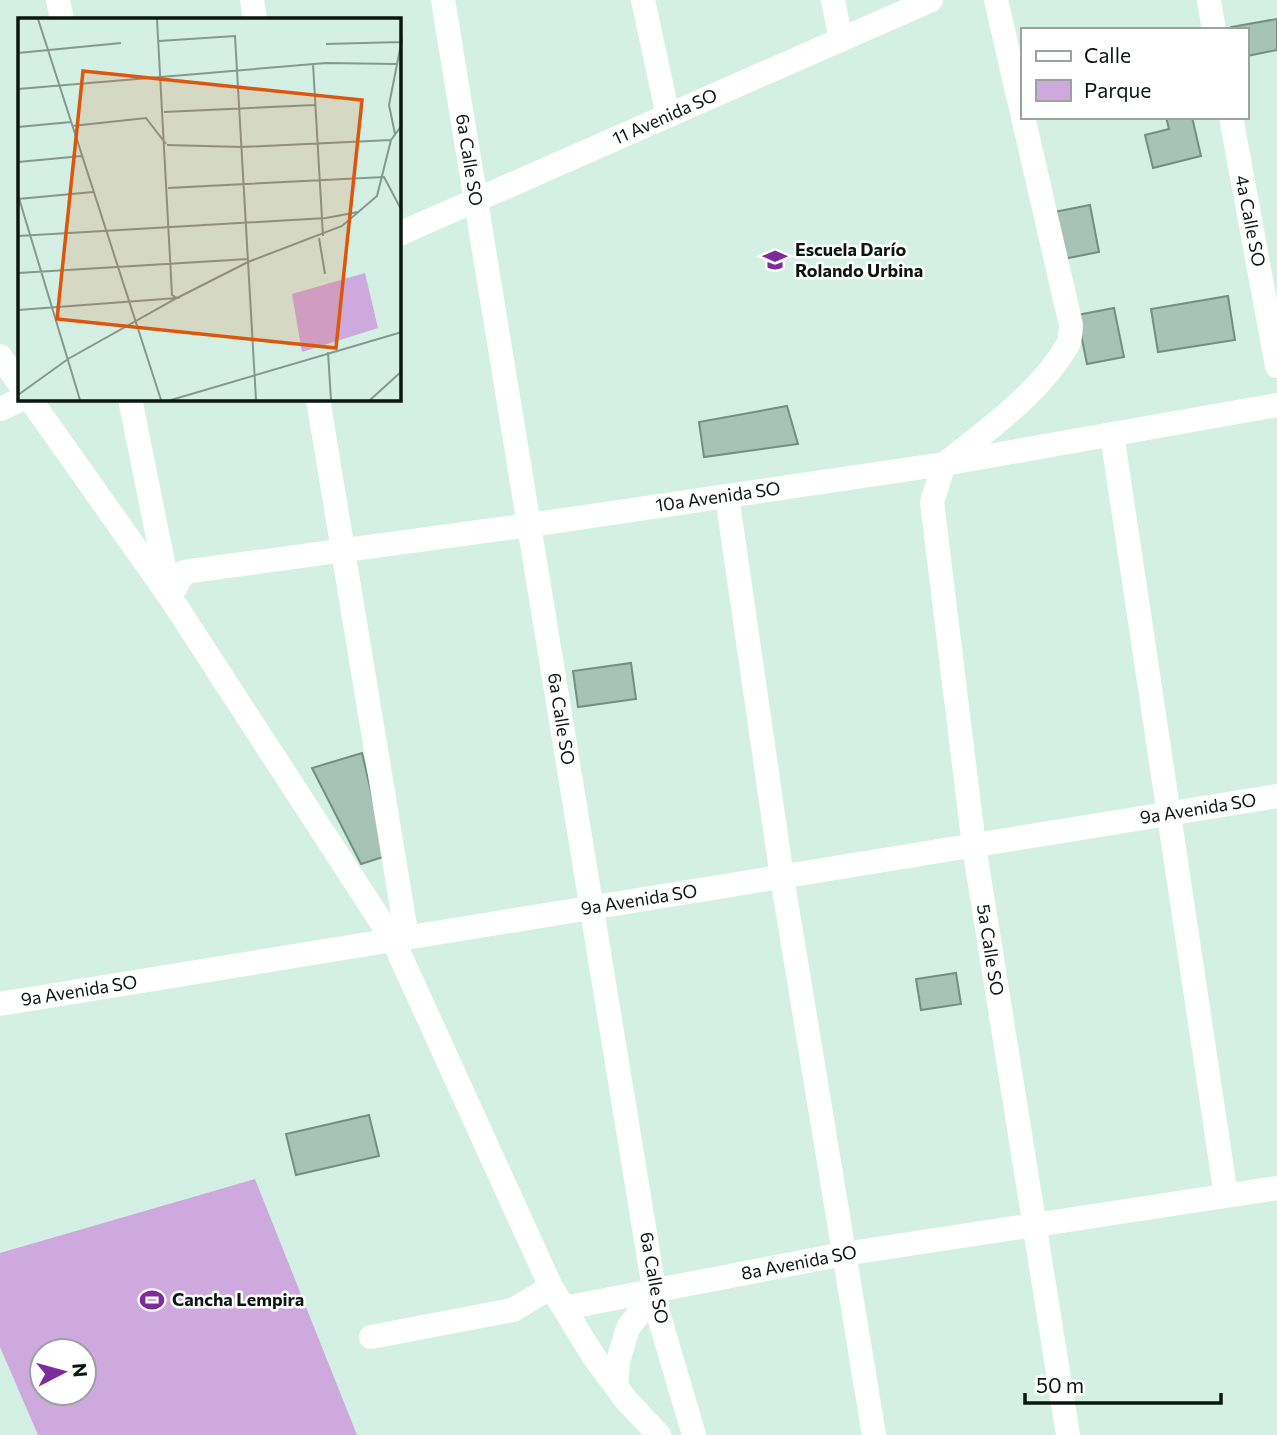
<svg xmlns="http://www.w3.org/2000/svg" width="1277" height="1435" font-family="Commissioner,sans-serif">
<style>
.park{fill:#cea9de;fill-rule:evenodd}
.building{fill:#a7c2b6;stroke:#748e83;stroke-width:2}
.lines{fill:none;stroke-linecap:round;stroke-linejoin:round}
.minor{stroke:#fff;stroke-width:24}
.labels{text-anchor:middle;stroke-width:5;stroke-linejoin:round;paint-order:stroke}
.street-label{font-size:18px;fill:#0b1511;stroke:#fff}
.poi-label{font-size:18px;font-weight:bold;fill:#0b1511;stroke:#fff;text-anchor:start}
.inset-road{fill:none;stroke:#849890;stroke-width:2}
.view{fill:#dd560c;fill-opacity:0.15;stroke:#dd560c;stroke-width:3.5}
.inset-edge{fill:none;stroke:#0b1511;stroke-width:3.5}
</style>
<rect width="100%" height="100%" fill="#d4f0e4"/>
<path class="park" d="M255,1179L357,1435H38L0,1347V1253ZM42,1351H84V1393H42Z"/>
<path class="building" d="M1277,19V50L1247,56V30H1231V27Z
M1166,117H1192L1201,156L1153,168L1145,135L1169,129Z
M1090,205L1099,252L1063,259L1054,212Z
M1228,296L1235,340L1158,352L1151,309Z
M1114,308L1124,357L1087,364L1077,315Z
M787,406L798,444L704,457L699,422Z
M631,663L636,699L578,707L573,671Z
M362,753L386,856L361,864L312,768Z
M956,973L961,1004L921,1010L916,979Z
M369,1115L379,1156L296,1175L286,1134Z"/>
<g class="lines">
<path class="minor" d="M58,0L62,19
M252,0L255,19
M443,0L658,1313L694,1435
M643,0L668,116
M833,0L841,40
M1209,0L1214,30
M1231,117L1277,366
M399,234L931,0
M0,356L19,383
M30,399L170,597L393,940L551,1287L594,1357L626,1400L659,1435
M130,399L168,587
M318,399L407,938
M0,409L22,399
M1112,434L1226,1196
M946,463C988,429 1039,394 1067,346C1071,340 1070,332 1071,325L996,0
M944,464L932,502L974,846L1068,1435
M727,496L782,877L874,1435
M170,597L184,572L530,525L944,464L1277,405
M0,1004L1277,796
M564,1308L844,1254L1277,1188
M371,1337L513,1310L551,1287
M616,1386L618,1361L628,1328L656,1291"/>
</g>
<defs>
<g id="school-bare" transform="scale(1.89)"><path d="M0-5L7-2L0 1L-7-2ZM-4 1L0 2.5L4 1V4Q0 6-4 4Z" fill="#7e2c9c" stroke="#fff" stroke-width="2.5" paint-order="stroke"/></g>
<g id="stadium-bare" transform="scale(1.89)"><path d="M0-5a6.5 5 0 1 0 0 10a6.5 5 0 1 0 0-10ZM-3.5-1.8h7v3.6h-7Z" fill="#7e2c9c" stroke="#fff" stroke-width="2.5" paint-order="stroke"/></g>
</defs>
<g fill-rule="evenodd">
<use href="#school-bare" x="775" y="260"/>
<use href="#stadium-bare" x="152" y="1300"/>
</g>
<g class="labels">
<g class="street-label">
<text transform="translate(665 117) rotate(-24)" y="6">11 Avenida SO</text>
<text transform="translate(469 160) rotate(81)" y="6">6a Calle SO</text>
<text transform="translate(1250 221) rotate(79)" y="6">4a Calle SO</text>
<text transform="translate(718 497) rotate(-8)" y="6">10a Avenida SO</text>
<text transform="translate(561 719) rotate(81)" y="6">6a Calle SO</text>
<text transform="translate(1198 809) rotate(-9)" y="6">9a Avenida SO</text>
<text transform="translate(639 900) rotate(-9)" y="6">9a Avenida SO</text>
<text transform="translate(990 950) rotate(81)" y="6">5a Calle SO</text>
<text transform="translate(79 991) rotate(-9)" y="6">9a Avenida SO</text>
<text transform="translate(799 1263) rotate(-11)" y="6">8a Avenida SO</text>
<text transform="translate(654 1278) rotate(80)" y="6">6a Calle SO</text>
</g>
<g class="poi-label">
<text x="795" y="256">Escuela Darío<tspan x="795" dy="21">Rolando Urbina</tspan></text>
<text x="172" y="1306">Cancha Lempira</text>
</g>
</g>
<g transform="translate(18 18)">
<rect width="383" height="383" fill="#d4f0e4"/>
<path d="M347,255L360,310L284,334L274,276Z" fill="#cea9de"/>
<path class="inset-road" d="M20,1L143,382M141,23L217,18L238,382M308,26L383,24M0,35L103,25M295,46L305,218M0,71L308,45L378,46M146,94L297,87M54,108L128,100L148,126M0,109L53,104M377,116L371,87L384,21M149,127L223,129L373,122M0,144L64,138M150,170L366,159L384,193M0,177L62,382M0,181L75,174M0,218L308,200L340,194M301,220L307,256M0,255L230,241M0,292L159,280L154,277L139,1M310,334L313,382M0,377L50,341L159,280L230,244L324,208L359,178L373,122L384,107M153,382L384,314M352,382L384,353"/>
<path class="view" d="M65,53L344,82L318,330L39,301Z"/>
<rect width="383" height="383" class="inset-edge"/>
</g>
<rect x="1021" y="28" width="228" height="91" fill="#ffffff" stroke="#9da1a0" stroke-width="2"/>
<rect x="1036" y="51" width="35" height="10" fill="#ffffff" stroke="#9da1a0" stroke-width="2"/>
<text x="1084" y="63" font-size="21" fill="#0b1511">Calle</text>
<rect x="1036" y="80" width="35" height="21" fill="#cea9de" stroke="#9da1a0" stroke-width="2"/>
<text x="1084" y="98" font-size="21" fill="#0b1511">Parque</text>
<g transform="translate(63 1372) rotate(84)"><circle r="33" fill="#ffffff" stroke="#9da1a0" stroke-width="2"/>
<path d="M0-5L12 26L0 18L-12 26Z" fill="#7e2c9c"/>
<text y="-10" font-size="19" font-weight="bold" text-anchor="middle" fill="#0b1511">N</text>
</g>
<path d="M1025 1393v10h196v-10" fill="none" stroke="#0b1511" stroke-width="3.5"/>
<text x="1036" y="1393" font-size="21" fill="#0b1511" stroke="#ffffff" stroke-width="5" paint-order="stroke">50 m</text>
</svg>
